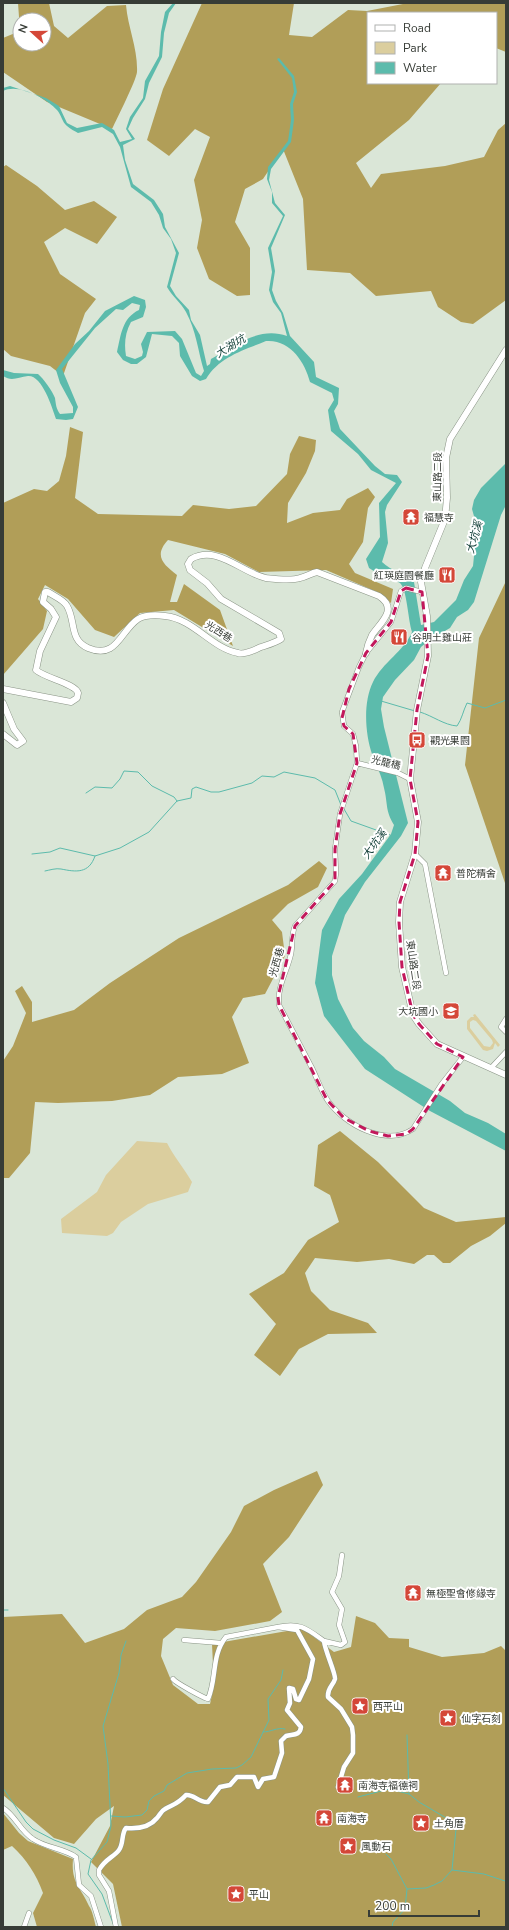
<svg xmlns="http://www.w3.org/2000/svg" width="509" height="1930" font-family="'Nunito Sans','Noto Sans TC',sans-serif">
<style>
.green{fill:#dbce9e;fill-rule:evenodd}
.forest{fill:#b19e58;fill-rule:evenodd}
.water{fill:#5cbbac}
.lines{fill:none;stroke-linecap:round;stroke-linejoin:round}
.stream{stroke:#5cbbac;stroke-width:1}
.street-casing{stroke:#8a9486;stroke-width:5.5}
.secondary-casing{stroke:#8a9486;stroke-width:7}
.street{stroke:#fff;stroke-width:4.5}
.secondary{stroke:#fff;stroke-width:6}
.marked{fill:none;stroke:#c2185b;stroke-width:3;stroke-dasharray:8 5;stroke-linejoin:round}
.labels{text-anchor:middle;stroke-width:4;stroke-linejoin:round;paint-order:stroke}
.street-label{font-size:10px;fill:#373c36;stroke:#fff}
.poi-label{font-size:10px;fill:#373c36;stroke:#fff;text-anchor:start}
.water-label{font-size:11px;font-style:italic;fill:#16423b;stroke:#fff}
</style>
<rect width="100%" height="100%" fill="#dae6d7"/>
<path class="green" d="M475,1014L500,1045L498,1047L495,1043L493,1049L487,1051L483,1050L467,1029V1021L471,1017H474L473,1015ZM473,1020L476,1021L492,1040L493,1043L490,1047L484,1046L470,1028V1022Z
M137,1141L167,1143C174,1157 184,1168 192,1182L188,1192L148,1204L121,1222L113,1233L107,1236L62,1233L61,1219L97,1192L106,1175Z"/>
<path class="forest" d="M18,3H49L54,26L68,38L107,6L126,5C128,28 138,49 137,72C136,81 117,118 112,129L47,102L3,72V38L20,31ZM20,20H44V44H20Z
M202,3H294L289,35L312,37L348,10L367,11L408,3H506V52L496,48V13H368V83H441L409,120L356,163L371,188L381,174L445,166L484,157L498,130L506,123V300L473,324L461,322L438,307L431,291L376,296L350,273L307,270L303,199L283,149L263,179L245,189L235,222L250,248V295L237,296L209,279L197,248L202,220L194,180L210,137L195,129L169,156L147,140L163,89Z
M6,165L37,186L65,210L94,201L117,217L97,244L65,228L44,242L60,274L96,299L85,313L63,376L50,366L11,356L3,349V167Z
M70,427L83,432L75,498L98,514L182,516L193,505L229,509L256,506L287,474L290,454L299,436L316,440L315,451L306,473L288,503L287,523L313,513L340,510L347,499L368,488L375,497L368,508L363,542L349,564L355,573L393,589L391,603L377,592L326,570L259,572L225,554L168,540C153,556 164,565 177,575L170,602H177L184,584L220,610L233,646L174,610L140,613L114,637L95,630L68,599L45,585L38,599L47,611L43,629L3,675V503L34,489L47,491L59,481L66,456Z
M506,581V886L465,765L479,638Z
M319,861L327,868L318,887L288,904L272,920L282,932L285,956L265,994L243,998L232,1017L249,1063L222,1074L178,1077L150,1095L112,1101L58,1103L35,1102L30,1153L9,1178H3V1061L13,1046L26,1013L15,991L22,986L32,1002V1022L74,1010L110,983L179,938L288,885Z
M340,1131L378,1162L424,1208L456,1222L506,1217V1223L490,1236L471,1246L450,1263H443L434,1255H427L414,1264L389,1259L357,1262L315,1258L305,1273L311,1291L330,1310L368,1323L377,1333L328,1334L299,1349L280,1376L254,1355L276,1324L249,1294L284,1273L308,1240L339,1222L330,1195L314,1186L318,1145Z
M317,1471L323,1485L289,1537L263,1564L282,1612L270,1621L215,1631L176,1628L163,1639L161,1656L173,1685L198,1704H210L214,1686L212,1644L287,1631L298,1625L334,1652L351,1647L356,1616L375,1623L389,1638L409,1639V1647L442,1657L484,1653L501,1646L506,1651V1927H122L113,1884L91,1862L110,1826L114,1806L96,1819L74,1844L54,1838L3,1795V1617L62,1614L85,1643L124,1629L147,1610L182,1597L196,1582L231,1532L244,1506L274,1490Z
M3,1813L19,1833L28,1841L73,1859C71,1883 80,1886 89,1906C93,1912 94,1920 96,1927H37L33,1913L43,1893C36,1874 27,1860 12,1846L3,1850Z"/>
<path class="water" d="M173,3H176L169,13L164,33L162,57L149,83L145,99L133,118L128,129L135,139L123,145L125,160L133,184L154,200L163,214L165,227L179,253L170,286L176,296L189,310L191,320L200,335L207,366L210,364L211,359C234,346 259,326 287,336L281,313L273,302L269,290L272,272L268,248L283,216L272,203V192L267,179L268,167L288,141L291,120L290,104L294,92L292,78L277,59L279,58L294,76L297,92L293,104L294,120L291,142L271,169L269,180L275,203L285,215L271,248L275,271L272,290L276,301L283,313L290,336L314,362L316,377L339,388L338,404L334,411L340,429L375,466L385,474L397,475L402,482L387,505L385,512L388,543L382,562C391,571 405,573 414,582L421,625L434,622L456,600L464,580L473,566L477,527L472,509L474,500L481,488L506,463V505L501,515L474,602L468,610L457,617L450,628L431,639L421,647L414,660L395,680L383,697L381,709L384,727L408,823L401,836L365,882L345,915L332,956V975L338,999L353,1028L364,1041L384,1057L395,1069L450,1101L465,1113L488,1123L506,1134V1151L430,1111L365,1069L324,1016L315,983L322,930L339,899L362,874L391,834L394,825C385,810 388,804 384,788C382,776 376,765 372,754C365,733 363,702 373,682C383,662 404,651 412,632C408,620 407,589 400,583C392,578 378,574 369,568L366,559L380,537L379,503L396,483L371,470L358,454L331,431L328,410L334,400L332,393L310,382C305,362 290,339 266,341C244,350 219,357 206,379L200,381L192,376L180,356L179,343L172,336L152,334L146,357L137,364H131L123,360L117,352C121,335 122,318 139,310L140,305L132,303L123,310L116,309L95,328L62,369L78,407L73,419L66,420L56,419C52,407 42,375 28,376C18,377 12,382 3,376V370L14,373L38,374C43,378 53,392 55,398C56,405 56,408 60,414L73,413V407L60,383L56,370L75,344L89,331L105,311L134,296L145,300L146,307L143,317L131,322C125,333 124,344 126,356L135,359L142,356L143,352L141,344L147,332L175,331L182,339L196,373L201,376L204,371C198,351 196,330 186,312C181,303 172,296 167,287L176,253L171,239L163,228L159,215L151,202L131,187L120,147L113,134L102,127L78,133C75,131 70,129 67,126C62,122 61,114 57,110C46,98 18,83 3,91V88L10,86L46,98L59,106L67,123L77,128L102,123L114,130L120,142L132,139L126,129L130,117L143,98L145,81L159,56L161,32L165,12Z"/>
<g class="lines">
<path class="stream" d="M381,701L415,711
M420,712C433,716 444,725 457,726C462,719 463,711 467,703L485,708L506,700
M86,793L95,787L112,788L120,779L124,771L138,772L152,786L174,797L177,801
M344,809L351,821L390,835
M32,854L50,852L60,848L95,856L120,848L149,832L177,801L191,798L192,789L196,787L211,792H219L252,783L262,776L274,777L284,772L315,778L335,790L341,805
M45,871C50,870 56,868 61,869C76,872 89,874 95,856
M3,1610H8
M263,1732C271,1732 277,1727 285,1729
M407,1735L409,1794
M3,1788L26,1822L33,1829L54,1840L76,1848L91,1859
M358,1797L389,1789L409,1794L419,1802L453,1822L456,1829L452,1870L442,1881L434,1885L426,1888L407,1889L405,1909L393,1922L392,1927
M111,1816L125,1817L142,1815L147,1810L149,1801L154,1796L164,1791L167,1785L187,1773L212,1769L236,1768L242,1765L251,1757L269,1720L268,1699L281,1680L283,1670
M386,1854L391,1859L407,1889
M452,1870L484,1874L505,1881
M114,1926L102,1894L88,1874L91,1860L107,1842L111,1826L108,1764L103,1726L119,1673L121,1655L126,1641"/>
<g class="street-casing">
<path id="street" d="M422,592L406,588L401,591L391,622L366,653L359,667L342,712L344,726L353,734L356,746L357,763L340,814L335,849L336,873L335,881L295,926C291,935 293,944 291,954C287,972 277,986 279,1005C290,1026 301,1047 312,1068C317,1078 321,1091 328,1101C345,1125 386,1147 413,1129L441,1085L463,1057
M357,763L398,773L410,779
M415,854L425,864L446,973
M506,1019L501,1027L506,1032
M491,1068L506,1052
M184,1640L221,1643
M173,1679C176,1683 202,1697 208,1699C217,1679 211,1655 226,1637L278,1627
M338,1787L344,1767L353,1753V1735L352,1727L341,1709L328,1697C327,1688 333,1686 335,1679C336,1674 325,1651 324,1641L341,1645L345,1642L339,1625L342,1609L332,1592L339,1576L342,1555
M3,1808C15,1815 20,1831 33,1839C46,1848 63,1848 76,1857L79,1885L91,1896L101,1927
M24,1927L29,1913
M116,1927L109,1891L99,1875V1870C105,1859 114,1857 119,1850C124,1843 121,1834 126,1828C137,1829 149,1828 157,1818C160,1815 161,1811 165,1809C174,1804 178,1804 186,1795C194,1794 199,1803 208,1802L220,1787L230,1785L237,1777H254L258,1787L263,1779L274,1777L282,1753L281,1741L286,1736C293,1734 300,1736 301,1727L287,1710L290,1703L289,1688L293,1689L296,1699L299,1700L309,1679L313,1659L297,1630L278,1627C300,1622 307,1629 324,1641"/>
</g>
<g class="secondary-casing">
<path id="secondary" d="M506,350L450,439L446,458L447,498L445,519L425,568L421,582L427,616L428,656L417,710L410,779L418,822L415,854L400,902L399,922L402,967L413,1015L419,1024L437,1044L506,1075
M3,689L71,702L77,698L78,693C76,684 45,678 36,670L40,651L56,617L51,609L43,602L45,592H48C54,596 64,600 67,606C76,621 69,640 88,648C117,660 120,631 138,619C145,615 157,615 165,616C194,619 211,648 238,653C245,655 254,650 261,647C267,645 275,643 281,639L279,633L221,599L207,583L190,570L188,564L191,559C217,544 242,573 266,578C275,579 291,581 300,578C306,577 311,573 317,572L379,596C399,609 380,623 372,635C369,641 367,647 366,653
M3,703L14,729L23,741L17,745L3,734"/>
</g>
<use href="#street" class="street"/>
<use href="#secondary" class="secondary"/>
</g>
<path class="marked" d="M406,588L422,592L428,656L417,710L410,779L418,822L415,854L400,902L399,922L402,967L413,1015L419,1024L437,1044L463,1057L413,1129L406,1134L388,1136L369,1131L344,1118L327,1100L279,1005L278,997L295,926L335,881V849L340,814L357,763L353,734L344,726L342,718L349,689L366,653L391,622L401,591Z"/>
<defs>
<g id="temple-square" transform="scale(0.9)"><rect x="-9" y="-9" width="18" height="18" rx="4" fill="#d44738" stroke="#fff"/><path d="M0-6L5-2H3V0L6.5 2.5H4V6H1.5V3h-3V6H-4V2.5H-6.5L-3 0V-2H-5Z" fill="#fff"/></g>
<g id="restaurant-square" transform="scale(0.9)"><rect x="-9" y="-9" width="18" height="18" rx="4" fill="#d44738" stroke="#fff"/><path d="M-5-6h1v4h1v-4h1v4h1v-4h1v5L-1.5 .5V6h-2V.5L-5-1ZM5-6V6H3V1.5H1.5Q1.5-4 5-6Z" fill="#fff"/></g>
<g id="bus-square" transform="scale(0.9)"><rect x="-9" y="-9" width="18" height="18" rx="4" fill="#d44738" stroke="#fff"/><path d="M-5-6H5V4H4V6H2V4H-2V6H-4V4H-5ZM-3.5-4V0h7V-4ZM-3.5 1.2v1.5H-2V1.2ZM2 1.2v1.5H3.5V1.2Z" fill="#fff"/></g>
<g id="school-square" transform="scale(0.9)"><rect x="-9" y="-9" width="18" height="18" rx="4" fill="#d44738" stroke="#fff"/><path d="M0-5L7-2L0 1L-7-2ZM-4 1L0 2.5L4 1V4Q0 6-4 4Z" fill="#fff"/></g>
<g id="sight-square" transform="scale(0.9)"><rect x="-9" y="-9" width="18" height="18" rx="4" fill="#d44738" stroke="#fff"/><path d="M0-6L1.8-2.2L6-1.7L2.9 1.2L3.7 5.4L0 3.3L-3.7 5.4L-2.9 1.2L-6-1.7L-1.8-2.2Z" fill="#fff"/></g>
</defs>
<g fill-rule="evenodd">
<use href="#temple-square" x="411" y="517"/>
<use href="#restaurant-square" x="447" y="575"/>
<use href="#restaurant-square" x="399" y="637"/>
<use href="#bus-square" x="417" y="740"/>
<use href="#temple-square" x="443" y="873"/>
<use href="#school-square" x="451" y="1011"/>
<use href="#temple-square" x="413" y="1593"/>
<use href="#sight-square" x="360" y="1706"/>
<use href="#sight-square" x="448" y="1718"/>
<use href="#temple-square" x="345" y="1785"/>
<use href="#temple-square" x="324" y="1818"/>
<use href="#sight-square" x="421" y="1823"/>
<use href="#sight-square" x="348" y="1846"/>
<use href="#sight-square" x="236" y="1894"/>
</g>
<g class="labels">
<g class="street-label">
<text transform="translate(437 477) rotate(-89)" y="4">東山路二段</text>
<text transform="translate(219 631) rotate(32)" y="4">光西巷</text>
<text transform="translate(386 762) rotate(14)" y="4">光龍橋</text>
<text transform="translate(276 962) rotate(-74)" y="4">光西巷</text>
<text transform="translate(414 965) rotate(82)" y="4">東山路二段</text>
</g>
<g class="poi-label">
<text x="424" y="521">福慧寺</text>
<text x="434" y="579" text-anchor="end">紅瑛庭園餐廳</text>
<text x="412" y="641">谷明土雞山莊</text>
<text x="430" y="744">觀光果園</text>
<text x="456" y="877">普陀精舍</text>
<text x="438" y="1015" text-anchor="end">大坑國小</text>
<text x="426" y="1597">無極聖會修緣寺</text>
<text x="373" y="1710">西平山</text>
<text x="461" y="1722">仙字石刻</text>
<text x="358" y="1789">南海寺福德祠</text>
<text x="337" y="1822">南海寺</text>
<text x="434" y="1827">土角厝</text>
<text x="361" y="1850">風動石</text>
<text x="249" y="1898">平山</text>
</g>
<g class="water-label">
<text transform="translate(230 346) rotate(-31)" y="4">大湖坑</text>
<text transform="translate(474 537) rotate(-74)" y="4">大坑溪</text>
<text transform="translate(374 844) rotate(-54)" y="4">大坑溪</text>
</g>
</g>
<rect width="509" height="1930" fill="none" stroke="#373c36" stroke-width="8"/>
<rect x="367" y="12" width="130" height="72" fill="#ffffff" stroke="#afb1af"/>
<rect x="375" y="25" width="20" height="6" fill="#ffffff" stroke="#afb1af"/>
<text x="403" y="32" font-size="12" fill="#373c36">Road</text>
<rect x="375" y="42" width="20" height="12" fill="#dbce9e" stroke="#afb1af"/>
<text x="403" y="52" font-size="12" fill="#373c36">Park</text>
<rect x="375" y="62" width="20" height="12" fill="#5cbbac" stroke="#afb1af"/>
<text x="403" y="72" font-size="12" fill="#373c36">Water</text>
<g transform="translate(32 32) rotate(291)"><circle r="19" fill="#ffffff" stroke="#afb1af"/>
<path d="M0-3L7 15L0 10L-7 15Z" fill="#d44738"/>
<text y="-6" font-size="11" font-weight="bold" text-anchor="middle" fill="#373c36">N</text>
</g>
<path d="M369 1910v6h110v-6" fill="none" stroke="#373c36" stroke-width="2"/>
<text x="375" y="1910" font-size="12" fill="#373c36" stroke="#ffffff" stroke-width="3" paint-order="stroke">200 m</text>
</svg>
